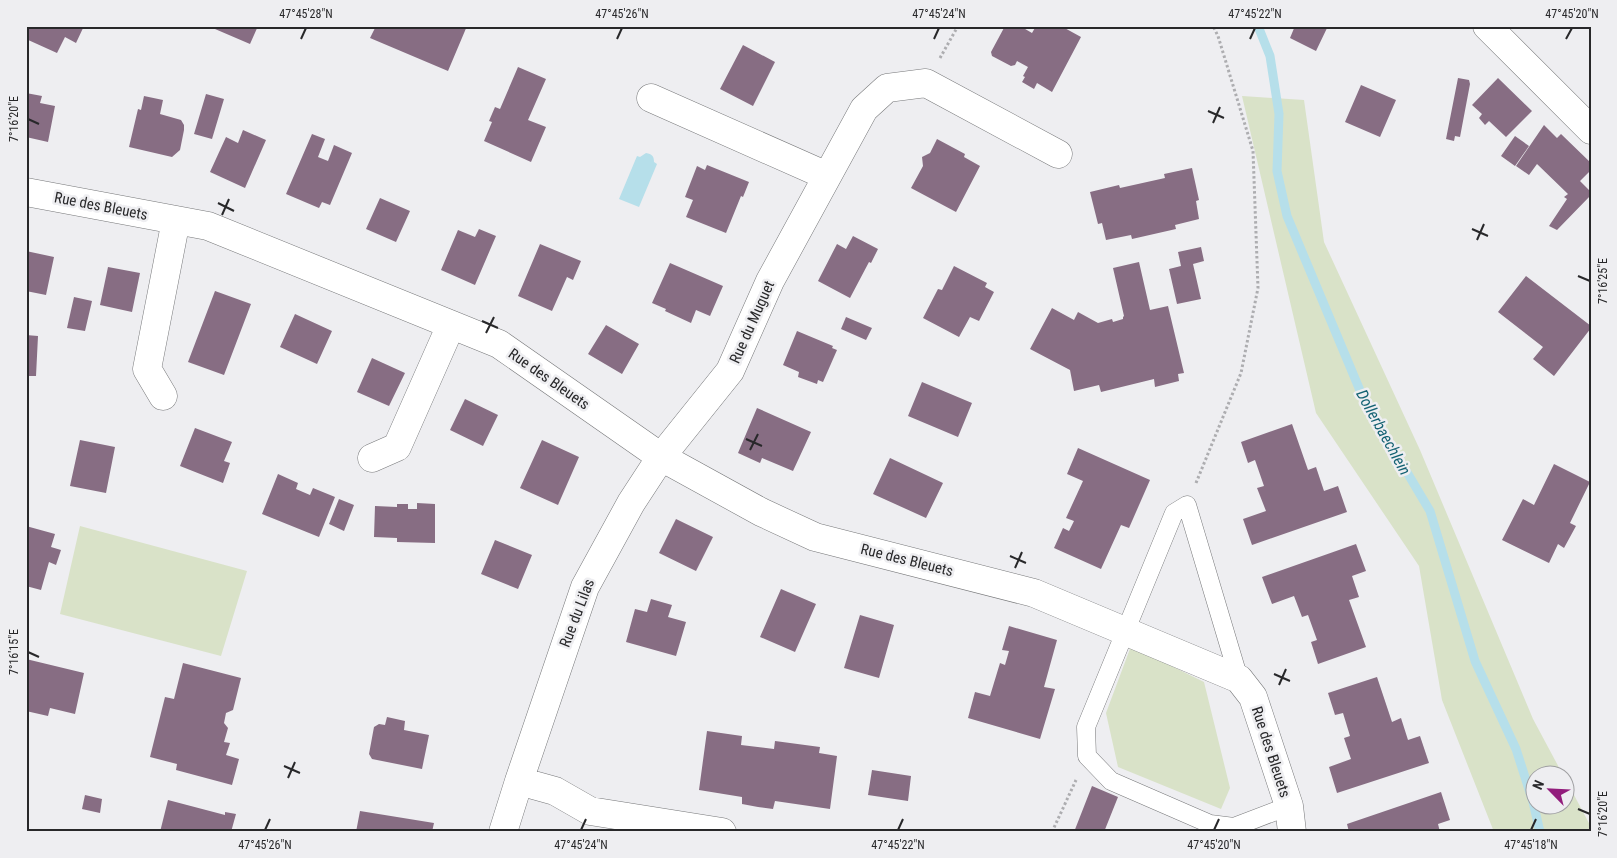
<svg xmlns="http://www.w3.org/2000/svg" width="1617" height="858" font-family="'Roboto Condensed',sans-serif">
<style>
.green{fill:#d9e2c8}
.water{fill:#b6dfea}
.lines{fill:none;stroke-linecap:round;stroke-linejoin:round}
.stream{stroke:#b6dfea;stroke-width:9}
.building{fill:#876d83}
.service-casing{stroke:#77787a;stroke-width:19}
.minor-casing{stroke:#77787a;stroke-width:29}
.path{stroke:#adadb0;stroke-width:3;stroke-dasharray:2.5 2.5;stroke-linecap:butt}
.service{stroke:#fff;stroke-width:18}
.minor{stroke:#fff;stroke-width:28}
.ticks{fill:none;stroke:#28282a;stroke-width:2}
.labels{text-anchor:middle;stroke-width:5;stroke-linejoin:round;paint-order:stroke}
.street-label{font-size:15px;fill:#28282a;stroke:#eeeef1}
.water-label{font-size:16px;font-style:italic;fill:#146273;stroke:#eeeef1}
.neatline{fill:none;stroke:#28282a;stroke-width:2}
.ticks-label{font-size:12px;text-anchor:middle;fill:#28282a}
</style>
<rect width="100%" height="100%" fill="#eeeef1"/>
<path class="green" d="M1242,96L1304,100L1324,242L1420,450L1533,719L1563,775L1534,776V806H1564L1565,778L1591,827V832H1494L1442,700L1419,566L1316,413Z
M80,526L247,571L221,656L60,614Z
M1131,646L1204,682L1230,788L1221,809L1118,767L1106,713Z"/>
<path class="water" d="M646,153C652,154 654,156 654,162L657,164L639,207L619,199L637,156L640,157Z"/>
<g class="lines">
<path class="stream" d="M1258,26L1270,56L1279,114L1277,171L1287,216L1364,400L1430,511L1475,661L1516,749L1533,802L1540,832"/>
</g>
<path class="building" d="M26,26H84L76,43L65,37L57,53L26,39Z
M216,26H258L250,44L215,29Z
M376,26H467L448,71L370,38Z
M1005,26H1020L1032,33L1036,26H1061L1081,37L1052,92L1037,83L1034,89L1022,82L1025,77L1023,76L1028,67L1017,61L1015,65L1011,66L992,56L991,52Z
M1295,26H1328L1316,51L1290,38Z
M743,45L775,62L753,106L720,89Z
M518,67L546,79L528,120L546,127L531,162L484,141L492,122L489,121L495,107L500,109Z
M1458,78L1469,80L1470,84L1460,137L1455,136L1454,141L1446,139Z
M1498,78L1532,111L1506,137L1489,121L1485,125L1479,118L1482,114L1472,105Z
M1361,85L1396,100L1380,137L1345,122Z
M26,93L42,96L40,103L55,106L48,142L26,137Z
M206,94L224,99L212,139L194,134Z
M144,96L163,100L160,114L181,120L184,125V130L180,150L172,157L129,147L138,109L141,110Z
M1544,125L1557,138L1561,134L1591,163V170L1580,181L1591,192V195L1557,230L1549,226L1567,199L1564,197L1568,194L1537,164L1529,175L1516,166Z
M243,130L266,140L245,188L210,172L226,137L238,143Z
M312,134L325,139L318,157L328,161L334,145L352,153L330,205L322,202L319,208L286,194Z
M1515,136L1529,146L1515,166L1501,156Z
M937,139L965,154L964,157L980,166L956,212L911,188L923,166L922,157L930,153Z
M707,165L749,182L743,197L741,196L726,233L686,217L693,200L685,197L697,166L705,170Z
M1192,168L1199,200L1196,201L1199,219L1175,225L1176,229L1132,239L1131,235L1106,240L1102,223L1098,224L1090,192L1119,185L1120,188L1165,178L1164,174Z
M380,198L410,211L396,242L366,229Z
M479,229L496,236L475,285L441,270L458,230L475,237Z
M853,236L878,249L871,263L869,262L850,298L818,281L837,244L846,249Z
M540,244L581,261L573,280L567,277L552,311L518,296Z
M1201,247L1204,261L1193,264L1201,299L1177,304L1169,269L1181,266L1178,252Z
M26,251L54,257L46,295L26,291Z
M1139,262L1150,310L1168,306L1184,373L1178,374L1179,381L1155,387L1154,379L1101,392L1099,385L1074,391L1070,370L1030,349L1052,308L1074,320L1078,312L1098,323L1112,319L1113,322L1123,319V317L1124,316L1113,268Z
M670,263L723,286L710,316L696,310L691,323L665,311L666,309L652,303Z
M954,266L987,283L985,287L994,292L979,321L970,317L959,337L923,318L938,289L942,290Z
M108,267L140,273L132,312L100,305Z
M1526,276L1591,326V328L1554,376L1533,359L1543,347L1498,312Z
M215,291L251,304L224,375L188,362Z
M74,297L92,301L85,331L67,328Z
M295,314L332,331L317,364L280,347Z
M846,317L872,328L866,340L841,329Z
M606,325L639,344L622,374L588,354Z
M797,331L833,346L832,348L837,350L823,382L818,380L817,384L798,377L799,372L783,365Z
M26,335L38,336L36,376H26Z
M372,358L405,373L389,406L357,392Z
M922,382L972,403L958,437L908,416Z
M465,399L498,415L483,446L450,430Z
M757,408L811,432L793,471L762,458L760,463L738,453Z
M1292,424L1308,470L1316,467L1324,491L1338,486L1347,512L1252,545L1243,519L1266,511L1257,488L1264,486L1255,460L1248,463L1241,442Z
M195,428L232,442L224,461L230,463L223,483L180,466Z
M80,440L115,447L106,493L70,486Z
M542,440L579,457L558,505L520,488Z
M1078,448L1150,480L1129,528L1121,525L1101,569L1054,548L1063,528L1069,531L1074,521L1066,518L1083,481L1067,474Z
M890,458L943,483L926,518L873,494Z
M1554,464L1590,482L1570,523L1576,526L1564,548L1558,544L1549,563L1502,540L1523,499L1534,505Z
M278,474L298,483L296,489L310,495L313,488L335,497L319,537L262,514Z
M339,499L354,505L344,531L329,524Z
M417,503L435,504V543L397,542V538L374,537L375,506L397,507V504H408V509H417Z
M676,519L713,537L696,571L659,553Z
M26,526L55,534L51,547L61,550L56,565L49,562L41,590L26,586Z
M495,540L532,555L518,589L481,574Z
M1356,544L1366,571L1352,576L1359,597L1349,600L1366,647L1318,664L1311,642L1317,640L1308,615L1302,617L1294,596L1272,604L1262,577Z
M781,589L816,604L795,652L760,637Z
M651,599L672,605L668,617L686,622L676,656L626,642L635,609L647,612Z
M860,615L894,625L879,678L844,668Z
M1009,626L1057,640L1044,687L1055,689L1040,739L968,718L975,692L990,696L1000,663L1005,665L1009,651L1002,650Z
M26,659L84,673L75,714L50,708L48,716L26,711Z
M183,663L241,678L233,710L226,713L224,723L228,728L224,742L230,743L226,755L239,759L232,785L176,770L177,764L150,757L165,697L174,699Z
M1377,677L1392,722L1401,718L1408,740L1420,736L1429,763L1337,793L1329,767L1351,759L1344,738L1350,736L1343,713L1335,715L1328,693Z
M387,717L405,721L404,730L429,735L422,769L372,759L369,754L374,727L379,724L385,725Z
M707,731L742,736L741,745L774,749L775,741L820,747L819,753L837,756L830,809L775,801L773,809L758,807L742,804V797L699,790Z
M872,770L911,776L908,801L868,795Z
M1092,786L1118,797L1104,832H1074Z
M1441,792L1450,820L1438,824L1440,832H1349L1347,824Z
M85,795L102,799L100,813L82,809Z
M168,800L225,815V812L236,814L231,832H160Z
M360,811L434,823L432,832H356Z"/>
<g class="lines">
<g class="service-casing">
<path id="service" d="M1239,679L1187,505L1174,513L1086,727L1087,756L1111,781L1210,824L1234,827L1289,806"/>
</g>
<g class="minor-casing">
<path id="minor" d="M1487,26L1591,130
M651,98L827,176
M26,192L208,226L499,344L661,457L761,512L815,537L1034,593L1239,679L1253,697L1289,806L1292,832
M163,396L147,369L176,220
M372,458L397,447L451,325
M519,781L555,791L590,811L722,832
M503,832L519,781L585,587L631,503L661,457L730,371L770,281L864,109L887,88L926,83L1058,154"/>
</g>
<path class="path" d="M940,58L958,26
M1196,483L1241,373L1258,288L1253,151L1218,36L1213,26
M1052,832L1076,780"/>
<use href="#service" class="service"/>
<use href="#minor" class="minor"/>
</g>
<path class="ticks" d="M301,39L306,28M617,39L622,28M934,39L939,28M1250,39L1255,28M1566,39L1572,28M1208,111L1224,118M28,119L39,124M1213,123L1220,107M218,203L234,211M222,215L229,199M1472,229L1488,236M1477,240L1484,224M1578,276L1590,281M482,321L498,328M486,333L494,317M746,439L762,446M750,450L758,434M1010,556L1026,563M1015,568L1022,552M28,652L39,657M1274,674L1290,681M1279,685L1286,669M284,766L300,773M288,778L295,762M1578,809L1590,814M265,830L270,819M581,830L586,819M898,830L903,819M1214,830L1219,819M1531,830L1536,819"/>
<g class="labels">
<g class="street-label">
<text transform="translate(101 206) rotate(11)" y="5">Rue des Bleuets</text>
<text transform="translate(752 322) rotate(-66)" y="5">Rue du Muguet</text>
<text transform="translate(549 379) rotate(35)" y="5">Rue des Bleuets</text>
<text transform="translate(907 560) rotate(14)" y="5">Rue des Bleuets</text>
<text transform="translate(577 613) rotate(-69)" y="5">Rue du Lilas</text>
<text transform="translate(1271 752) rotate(72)" y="5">Rue des Bleuets</text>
</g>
<g class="water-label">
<text transform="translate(1384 432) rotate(61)" y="6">Dollerbaechlein</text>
</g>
</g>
<rect width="1617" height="858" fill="none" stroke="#eeeef1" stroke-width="55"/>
<g transform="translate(1550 790) rotate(294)"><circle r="24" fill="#eeeef1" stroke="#9f9fa1"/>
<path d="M0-4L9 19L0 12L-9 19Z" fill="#921d7c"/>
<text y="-8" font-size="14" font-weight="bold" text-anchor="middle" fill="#28282a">N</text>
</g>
<rect x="28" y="28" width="1562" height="802" class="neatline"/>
<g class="ticks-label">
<text x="306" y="18">47°45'28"N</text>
<text x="622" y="18">47°45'26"N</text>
<text x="939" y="18">47°45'24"N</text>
<text x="1255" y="18">47°45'22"N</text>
<text x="1572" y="18">47°45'20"N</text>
<text transform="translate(14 119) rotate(-90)" y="4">7°16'20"E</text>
<text transform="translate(1603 281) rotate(-90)" y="4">7°16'25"E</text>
<text transform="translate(14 652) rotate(-90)" y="4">7°16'15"E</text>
<text transform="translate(1603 814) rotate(-90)" y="4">7°16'20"E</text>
<text x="265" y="849">47°45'26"N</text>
<text x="581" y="849">47°45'24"N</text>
<text x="898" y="849">47°45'22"N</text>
<text x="1214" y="849">47°45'20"N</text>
<text x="1531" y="849">47°45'18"N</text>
</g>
</svg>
